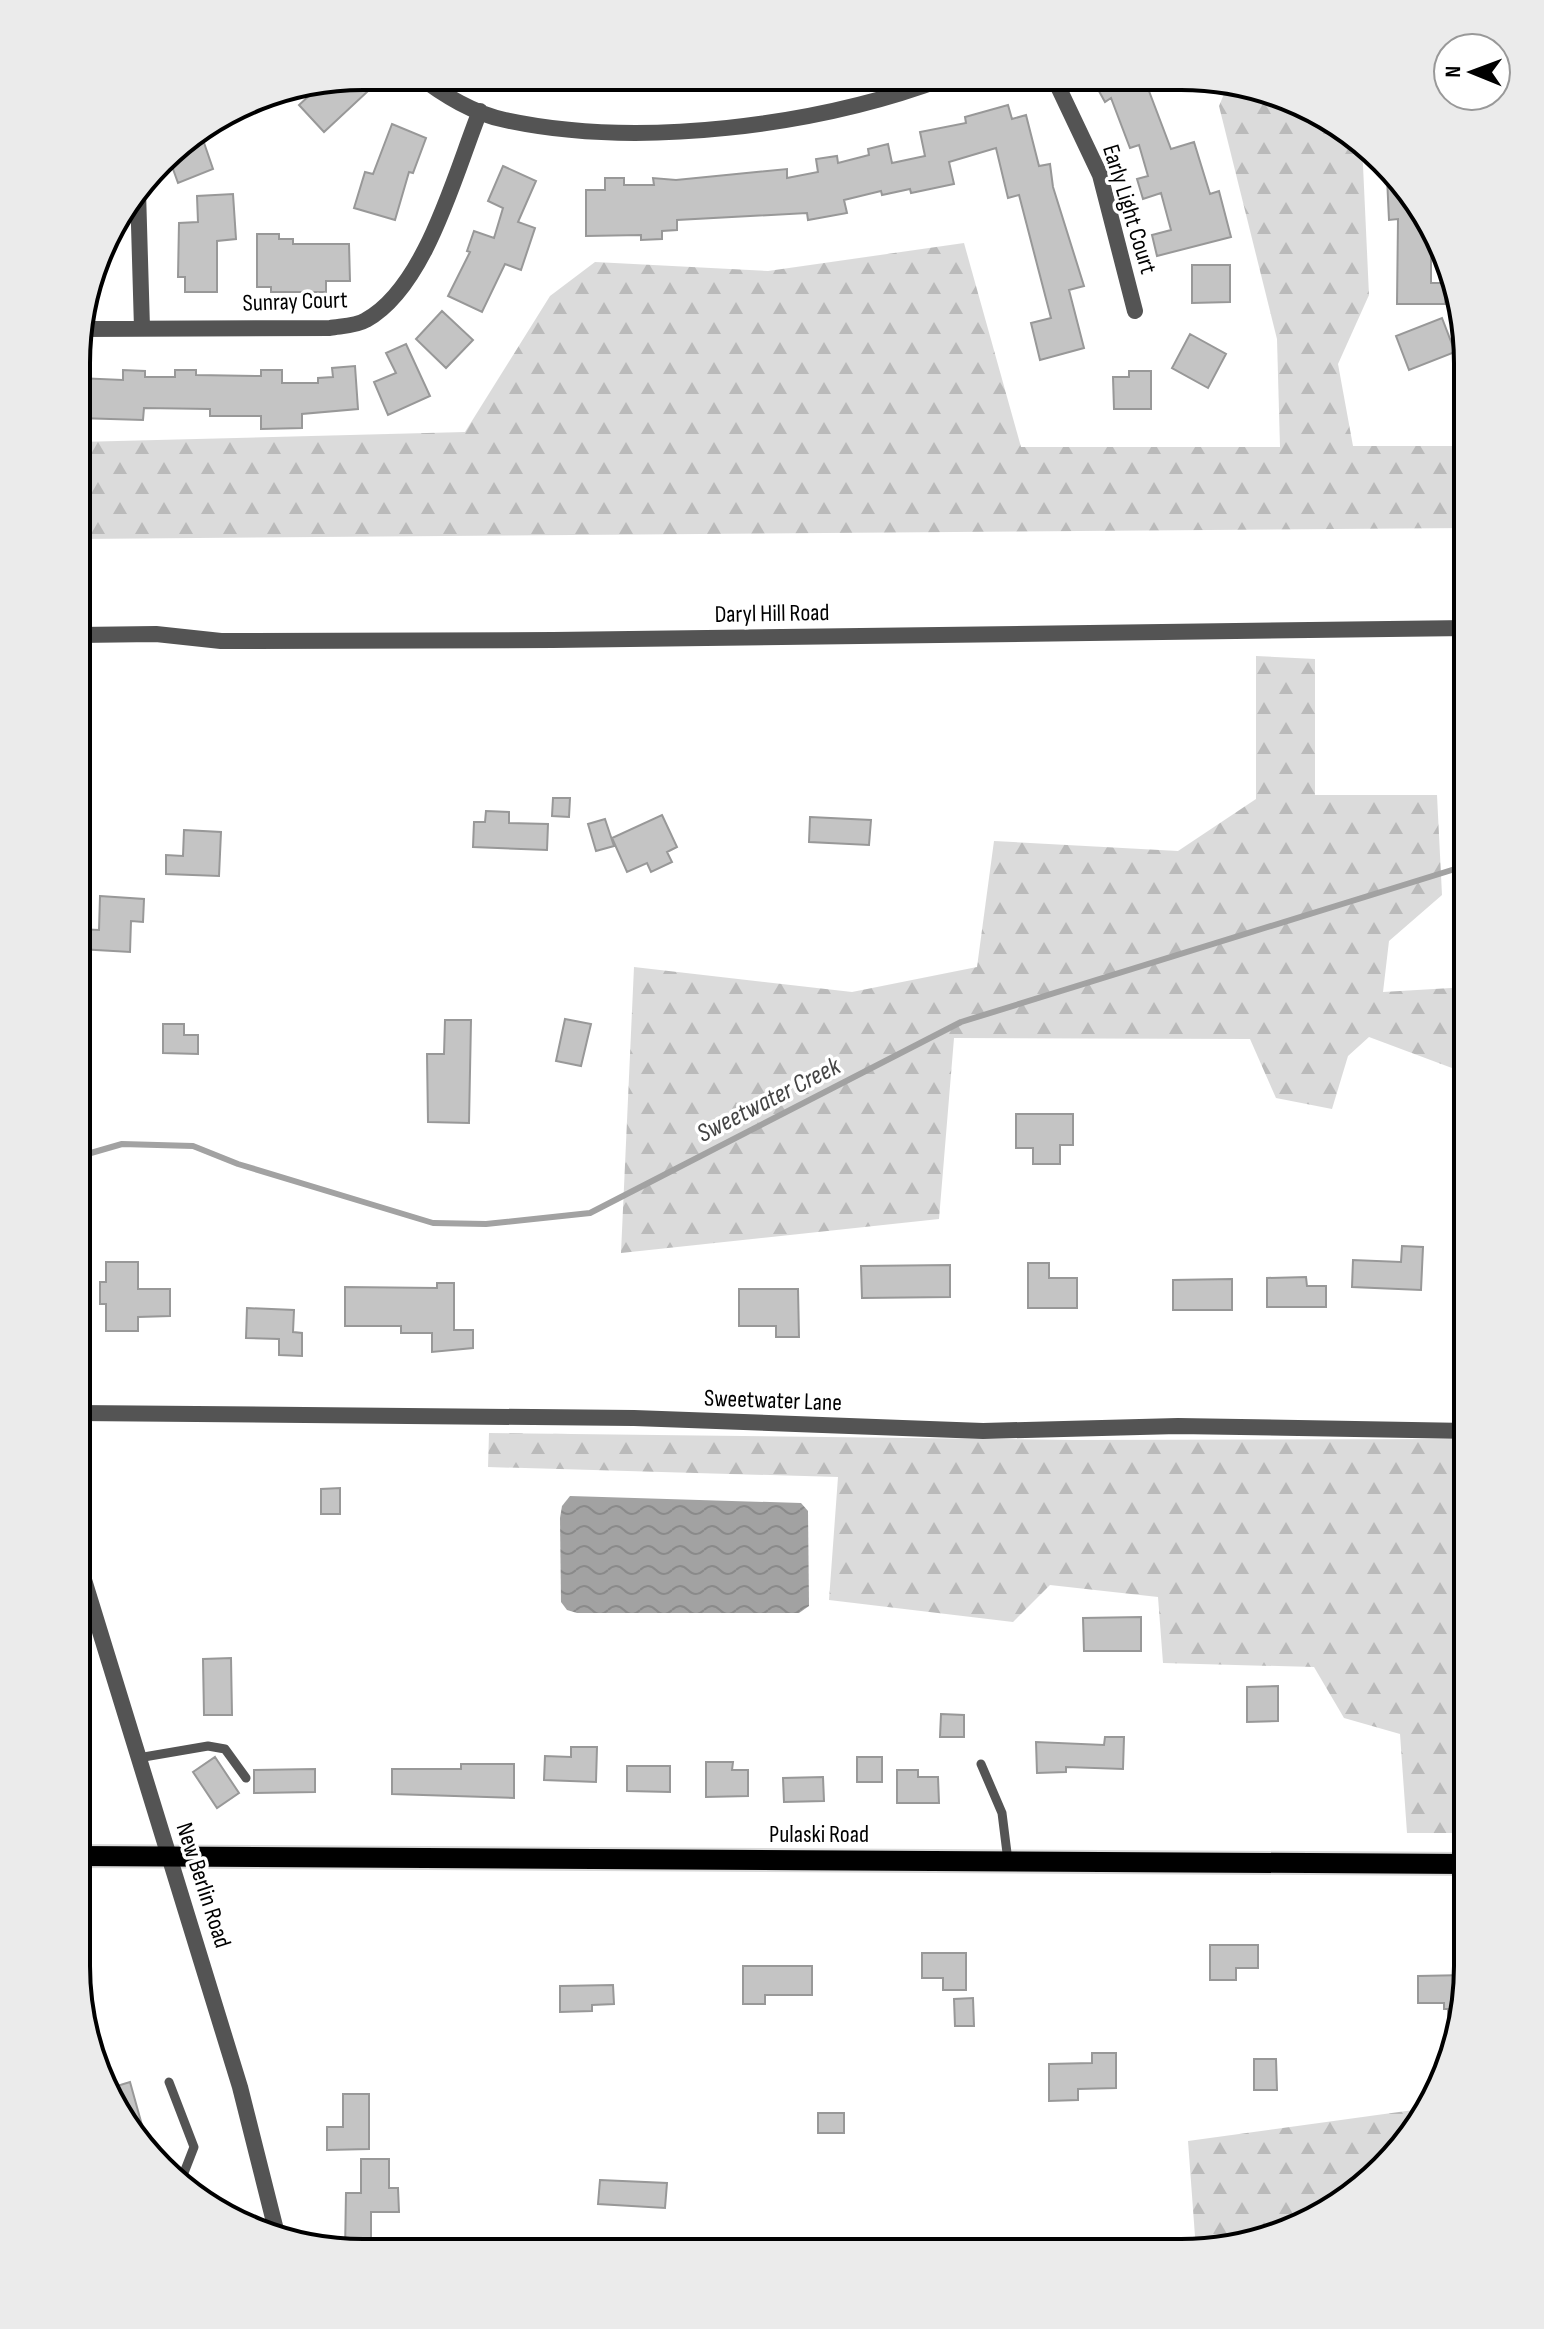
<svg xmlns="http://www.w3.org/2000/svg" width="1544" height="2329" font-family="'Sofia Sans Condensed',sans-serif">
<style>
.forest{fill:url(#forest-firs)}
.water{fill:url(#water-waves)}
.lines{fill:none;stroke-linecap:round;stroke-linejoin:round}
.stream{stroke:#a2a2a2;stroke-width:6}
.building{fill:#c4c4c4;stroke:#989898;stroke-width:2}
.primary-casing{stroke:#dbdbdb;stroke-width:24}
.service{stroke:#545454;stroke-width:9}
.minor{stroke:#545454;stroke-width:16}
.tertiary{stroke:#545454;stroke-width:16}
.primary{stroke:#000;stroke-width:20}
.labels{text-anchor:middle;stroke-width:7;stroke-linejoin:round;paint-order:stroke}
.street-label{font-size:24px;fill:#000;stroke:#fff}
.water-label{font-size:26px;font-style:italic;fill:#434343;stroke:#fff}
.rim{fill:none;stroke:#000;stroke-width:4}
</style>
<defs>
<pattern id="forest-firs" width="22" height="20" patternUnits="userSpaceOnUse" patternTransform="scale(2)"><rect width="22" height="20" fill="#dbdbdb"/><path d="M5 1l3.5 6h-7zM16 11l3.5 6h-7z" fill="#bababa"/></pattern>
<pattern id="water-waves" width="16" height="10" patternUnits="userSpaceOnUse" patternTransform="scale(2)"><rect width="16" height="10" fill="#a2a2a2"/><path d="M0 5q4-4 8 0t8 0" fill="none" stroke="#8a8a8a"/></pattern>
</defs>
<rect width="100%" height="100%" fill="#fff"/>
<path class="forest" d="M1229,82L1355,135L1362,144L1369,295L1338,364L1353,446H1468V528L78,539V442L465,432L550,296L595,262L768,271L964,243L1021,447H1280L1277,339L1219,106Z
M1256,656L1315,659V795H1437L1442,895L1389,941L1383,992L1468,987V1074L1369,1037L1348,1056L1332,1109L1276,1098L1250,1039L954,1038L939,1219L621,1253L634,967L852,992L977,967L994,841L1178,851L1256,799Z
M489,1433L1073,1440L1468,1439L1467,1833H1407L1400,1734L1344,1718L1314,1667L1163,1663L1158,1597L1050,1585L1013,1622L829,1600L838,1477L488,1467Z
M1428,2108L1409,2140L1291,2231L1196,2250L1188,2141Z"/>
<path class="water" d="M570,1496L801,1503L808,1511L809,1606L799,1613H577L567,1610L561,1602L560,1518L562,1506Z"/>
<g class="lines">
<path class="stream" d="M77,1157L122,1144L193,1146L238,1164L433,1223L486,1224L590,1213L961,1022L1468,865"/>
</g>
<path class="building" d="M354,77L367,92L324,132L299,105L323,83L339,80L344,85Z
M1106,78H1144L1171,149L1194,142L1210,194L1219,191L1231,237L1157,256L1152,235L1171,230L1161,193L1143,199L1137,179L1148,176L1139,145L1130,148L1111,98L1105,102L1095,84Z
M1008,105L1012,119L1026,115L1039,166L1050,164L1053,187L1084,286L1069,290L1084,348L1040,360L1031,323L1051,318L1019,195L1008,198L996,148L949,162L954,184L911,193L910,189L882,195L881,191L844,200L847,213L808,220L807,213L677,220V230L662,231V239L641,240V235L586,236V190H605V178H624V185H654L653,178L676,180L787,169V178L818,172L816,159L837,156L838,163L869,155L868,149L888,144L892,163L925,156L920,132L966,123L965,117Z
M392,124L426,138L413,173L409,172L395,220L354,208L365,172L373,174Z
M201,134L213,169L178,183L168,155L174,147Z
M503,166L536,181L518,222L535,228L521,270L505,264L482,312L448,296L470,252L467,251L474,231L494,238L503,208L488,201Z
M1387,177L1439,244H1431V283H1445V304H1397L1398,219L1389,220Z
M233,194L236,239L217,241V292H185V277H178L179,223L198,222L197,196Z
M257,234H279V239H293V244H349L350,281H326V292H271V287H257Z
M1192,265H1230V302L1192,303Z
M442,311L473,340L446,368L416,339Z
M1442,318L1455,352L1409,370L1396,336Z
M1190,334L1226,354L1208,388L1172,368Z
M406,344L430,396L388,415L374,382L396,373L386,353Z
M355,366L358,409L302,414V428L261,429V416H210V409L144,408L143,420L78,418V378L123,380V370L145,371V377H175V370H196V375L261,376V370H282V383H318V378L333,377L332,368Z
M1129,371H1151V409H1114L1113,377H1129Z
M553,798H570L569,817L552,816Z
M486,811L509,812V823L548,824L547,850L473,847L474,822H485Z
M662,815L677,847L667,852L672,862L651,872L647,863L627,872L612,838Z
M810,817L871,820L869,845L809,842Z
M605,819L614,846L596,851L588,824Z
M184,830L221,832L219,876L166,874V855L183,856Z
M100,896L144,899L143,922L131,921L130,952L79,949V929L99,930Z
M565,1019L591,1024L581,1066L556,1061Z
M445,1020H471L469,1123L428,1122L427,1054H444Z
M163,1024H184V1035H198V1054L163,1053Z
M1016,1114H1073V1145H1060V1164H1033V1148H1016Z
M1402,1246L1423,1247L1421,1290L1352,1287L1353,1260L1401,1262Z
M106,1262H138V1289H170V1316L138,1317V1331H106V1304H100V1282H106Z
M1028,1263H1049V1278H1077V1308H1028Z
M950,1265V1297L862,1298L861,1266Z
M1306,1277L1307,1286H1326V1307H1267V1278Z
M1232,1279V1310H1173V1280Z
M437,1283H454V1330H473V1348L432,1352V1333H401V1326H345V1287L437,1288Z
M739,1289H798L799,1337H776V1326H739Z
M247,1308L294,1310L293,1332L302,1333V1356L279,1355V1339L246,1338Z
M340,1488V1514H321V1489Z
M1141,1617V1651H1084L1083,1618Z
M231,1658L232,1715H204L203,1659Z
M1278,1686V1721L1247,1722V1687Z
M941,1714L964,1715V1737H940Z
M1105,1737H1124L1123,1769L1066,1767V1772L1037,1773L1036,1742L1104,1745Z
M571,1747H597L596,1782L544,1780L545,1756L571,1757Z
M215,1757L239,1793L217,1808L193,1772Z
M857,1757H882V1782H857Z
M706,1762H733L732,1770H748V1796L706,1797Z
M461,1764H514V1798L392,1794V1769H461Z
M627,1766H670V1792L627,1791Z
M315,1769V1792L254,1793V1770Z
M897,1770H918V1777H938L939,1803H897Z
M823,1777L824,1801L784,1802L783,1778Z
M1210,1945H1258V1968H1236V1980H1210Z
M922,1953H966V1990H943V1978H922Z
M743,1966H812V1995H765V2004H743Z
M1467,1975L1454,2044H1448V2009H1444V2003H1418V1976Z
M613,1985L614,2004L592,2005V2011L560,2012V1986Z
M973,1998L974,2026H955L954,1999Z
M1092,2053H1116V2088L1078,2089V2100L1049,2101V2064L1092,2063Z
M1254,2059H1276L1277,2090H1254Z
M130,2082L145,2136H144L107,2089Z
M343,2094H369V2149L327,2150V2127H343Z
M818,2113H844V2133H818Z
M361,2159H389V2188H398L399,2212H371V2251H345L346,2193H361Z
M600,2180L667,2183L665,2208L598,2204Z"/>
<g class="lines">
<g class="primary-casing">
<path id="primary" d="M76,1856L1467,1864"/>
</g>
<path class="service" d="M138,1758L208,1746L225,1749L246,1778
M981,1764L1002,1813L1008,1861
M169,2082L194,2147L180,2183"/>
<path class="minor" d="M419,76C443,95 475,114 505,120C639,149 817,126 945,78
M1054,78L1100,175L1135,311
M138,191L142,328
M79,329L330,328C341,326 356,326 366,320C426,287 455,173 480,111
M78,635L156,634L221,641L553,640L1468,628
M77,1413L634,1418L983,1431L1178,1426L1468,1431"/>
<path class="tertiary" d="M77,1557L240,2087L276,2230"/>
<use href="#primary" class="primary"/>
</g>
<g class="labels">
<g class="street-label">
<text transform="translate(1130 209) rotate(73)" y="8">Early Light Court</text>
<text transform="translate(295 301) rotate(-2)" y="8">Sunray Court</text>
<text transform="translate(772 613) rotate(-1)" y="8">Daryl Hill Road</text>
<text transform="translate(773 1400) rotate(2)" y="8">Sweetwater Lane</text>
<text x="819" y="1842">Pulaski Road</text>
<text transform="translate(204 1885) rotate(72)" y="8">New Berlin Road</text>
</g>
<g class="water-label">
<text transform="translate(768 1099) rotate(-27)" y="9">Sweetwater Creek</text>
</g>
</g>
<path d="M0 0H1544V2329H0ZM363 90H1181A273 273 0 0 1 1454 363V1966A273 273 0 0 1 1181 2239H363A273 273 0 0 1 90 1966V363A273 273 0 0 1 363 90Z" fill="#ebebeb" fill-rule="evenodd"/>
<path class="rim" d="M363 90H1181A273 273 0 0 1 1454 363V1966A273 273 0 0 1 1181 2239H363A273 273 0 0 1 90 1966V363A273 273 0 0 1 363 90Z"/>
<g transform="translate(1472 72) rotate(271)"><circle r="38" fill="#ffffff" stroke="#999999" stroke-width="2"/>
<path d="M0-6L14 30L0 20L-14 30Z" fill="#000000"/>
<text y="-12" font-size="22" font-weight="bold" text-anchor="middle" fill="#000000">N</text>
</g>
</svg>
